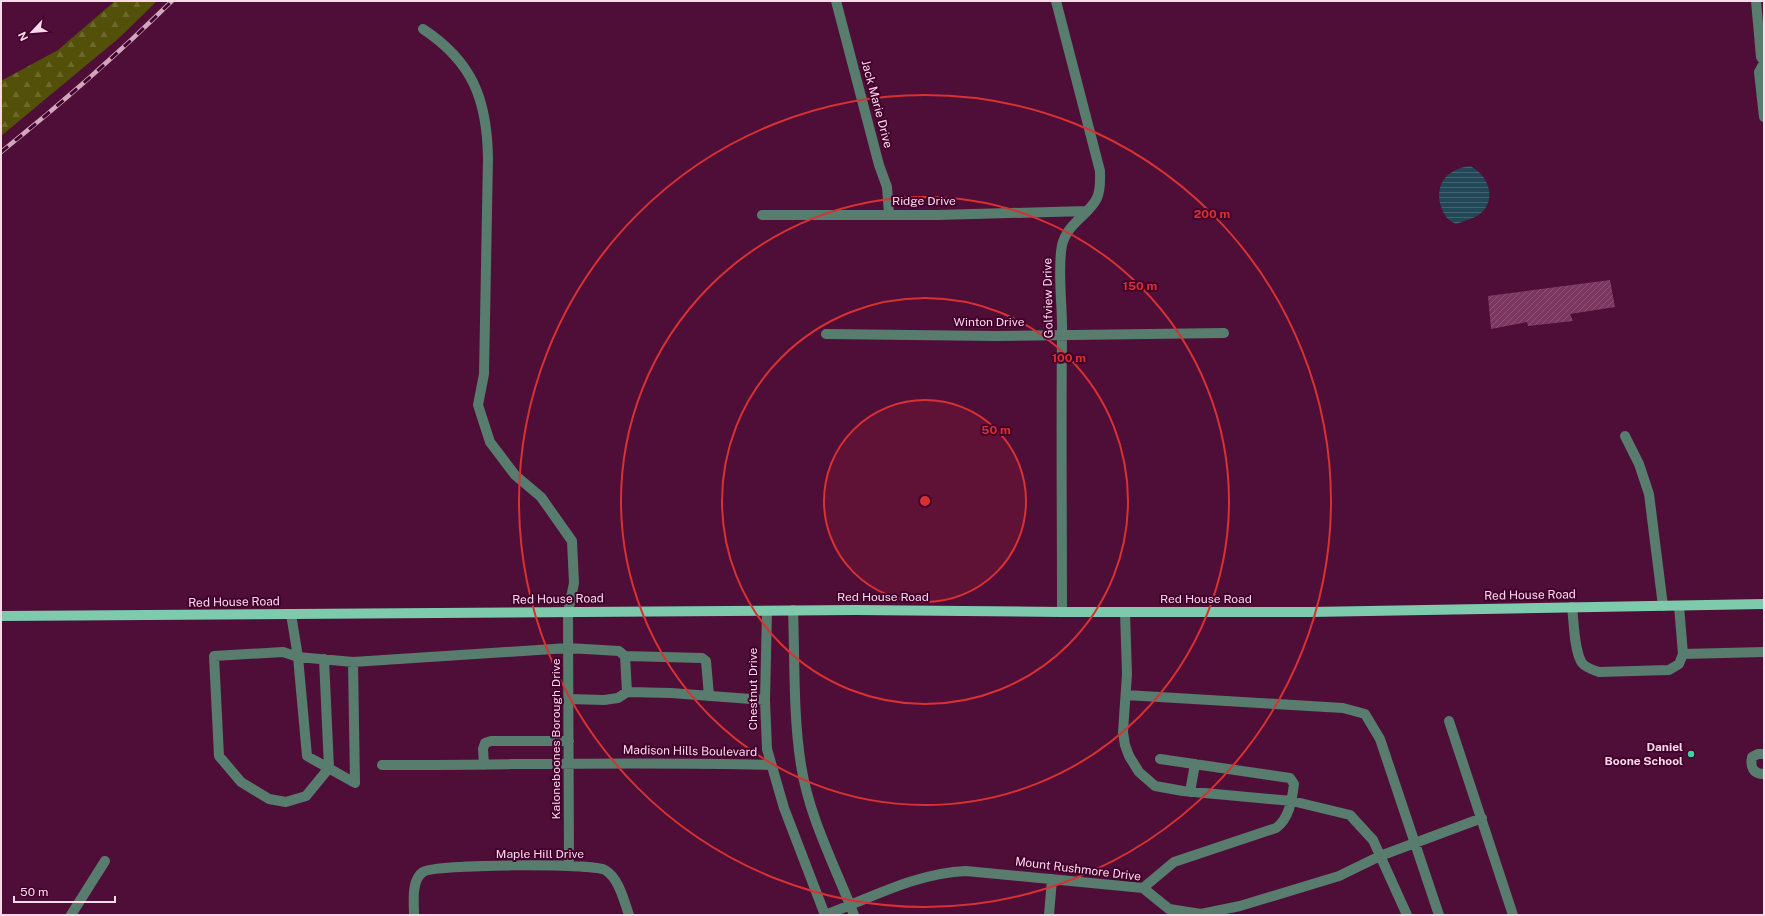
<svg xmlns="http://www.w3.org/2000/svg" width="1765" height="916" font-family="'Public Sans',sans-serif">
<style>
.forest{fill:url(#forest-firs)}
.water{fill:url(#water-rules)}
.building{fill:url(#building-hatch)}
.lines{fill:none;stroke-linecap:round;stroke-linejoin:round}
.minor{stroke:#587c6d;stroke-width:10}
.major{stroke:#7dcbac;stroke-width:10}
.rail-casing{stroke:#d0a7bd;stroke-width:4.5}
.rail{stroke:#43012d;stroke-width:3;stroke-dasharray:9;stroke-linecap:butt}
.ring{fill:none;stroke:#d83132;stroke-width:2}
.poi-dot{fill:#3dd4a3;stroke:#43012d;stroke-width:1.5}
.labels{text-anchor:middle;stroke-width:4;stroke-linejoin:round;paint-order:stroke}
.street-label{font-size:12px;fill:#fad9e9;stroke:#43012d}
.poi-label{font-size:12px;font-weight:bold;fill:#fad9e9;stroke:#43012d;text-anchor:end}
.centre{fill:#d83132;stroke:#43012d;stroke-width:2}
.ring-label{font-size:12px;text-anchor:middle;font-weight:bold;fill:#d83132;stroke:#43012d;stroke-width:4;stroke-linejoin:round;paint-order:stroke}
</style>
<defs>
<pattern id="forest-firs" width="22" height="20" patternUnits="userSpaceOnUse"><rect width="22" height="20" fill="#535009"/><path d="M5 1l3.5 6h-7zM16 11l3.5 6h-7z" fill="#6d692d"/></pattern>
<pattern id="water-rules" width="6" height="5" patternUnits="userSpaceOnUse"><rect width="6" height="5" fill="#224858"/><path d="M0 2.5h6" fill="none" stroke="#436270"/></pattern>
<pattern id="building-hatch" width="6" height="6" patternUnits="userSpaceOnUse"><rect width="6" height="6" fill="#7b375f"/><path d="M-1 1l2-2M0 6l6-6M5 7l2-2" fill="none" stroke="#8f5376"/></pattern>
</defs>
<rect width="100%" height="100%" fill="#4f0e37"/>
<path class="forest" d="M115,1H157L119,38L1,136V81L58,50Z"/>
<path class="water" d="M1470,166C1488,174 1498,200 1480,214C1473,219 1464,221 1456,224C1449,221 1445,217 1442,209C1433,186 1446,169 1470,166Z"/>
<path class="building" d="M1610,280L1615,307L1570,314L1573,321L1528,326L1527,322L1491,329L1488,296Z"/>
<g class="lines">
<path class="minor" d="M836,1L879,165L887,187L889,214
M1056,1L1100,171C1100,180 1101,189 1097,198C1088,217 1063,224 1061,252C1058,281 1063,309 1062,337C1061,428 1062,520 1062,612
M1756,1L1761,57L1764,61
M423,29C473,62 487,100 488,158L484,374L478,405L490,442L515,475L541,497L572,541L574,583L568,612L569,866
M1764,63L1759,72L1764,117
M762,215H937L1086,211
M826,334L995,336L1224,333
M1625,436L1639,464L1649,494L1663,606
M1572,607C1574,622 1574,651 1582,663C1586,668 1593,670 1599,672L1669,670L1679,664L1683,654L1679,606
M793,610C795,661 793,715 801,765C809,817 835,866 854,915
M767,611L765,700L767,749L784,808L825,915
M1125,612L1127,674L1123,732L1125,745L1129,756L1139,772L1155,786L1183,791L1292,801L1350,815L1373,840L1407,915
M291,614L298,657L307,756L355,783
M1683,654L1764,652
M625,656L627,692
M324,659L329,768L306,796L286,802L269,799L241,782L219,756L214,656L283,652L298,657L353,662L568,648L619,651L625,656L702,658L706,661L709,696
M353,662L355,783
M1126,695L1343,708L1365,714L1380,739L1439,915
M569,699L604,700L618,698L627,692L671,693L765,700
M1449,721L1513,915
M1764,754H1758L1752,757C1750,767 1753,774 1764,774
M382,765C512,765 641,761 771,765
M484,765L483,749L485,743L491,741H569
M1190,792L1195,764
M1143,888L1174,862L1276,828C1289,819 1292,800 1294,784L1290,778L1160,759
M71,915L105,861
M414,915C414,902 411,880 423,872C434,864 593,863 605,870C619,878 624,901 629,915
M825,915C871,898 916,873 966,871L1143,888L1169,909L1201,914L1240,906L1339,876L1380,856L1482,818
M1049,915L1052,879"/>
<path class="major" d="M1,616L855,610L1062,612H1311L1764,604"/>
<g class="rail-casing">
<path id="rail" d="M1,152C61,104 118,54 172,1"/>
</g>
<use href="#rail" class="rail"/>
</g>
<circle cx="925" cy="501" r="101" fill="#d83132" fill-opacity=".12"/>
<g class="ring">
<circle cx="925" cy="501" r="101"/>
<circle cx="925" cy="501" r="203"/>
<circle cx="925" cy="501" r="304"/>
<circle cx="925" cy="501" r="406"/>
</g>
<circle class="poi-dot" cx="1691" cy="754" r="4"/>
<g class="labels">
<g class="street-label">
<text transform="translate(877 104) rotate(75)" y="4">Jack Marie Drive</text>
<text x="924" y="205">Ridge Drive</text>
<text transform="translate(1048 298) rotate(-91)" y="4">Golfview Drive</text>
<text x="989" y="326">Winton Drive</text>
<text transform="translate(1530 595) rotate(-1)" y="4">Red House Road</text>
<text x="883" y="601">Red House Road</text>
<text transform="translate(558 599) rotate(-1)" y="4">Red House Road</text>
<text x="1206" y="603">Red House Road</text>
<text transform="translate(234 602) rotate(-1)" y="4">Red House Road</text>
<text transform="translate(753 689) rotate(-90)" y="4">Chestnut Drive</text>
<text transform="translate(556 739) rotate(-90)" y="4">Kaloneboones Borough Drive</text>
<text transform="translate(690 751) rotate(1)" y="4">Madison Hills Boulevard</text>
<text x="540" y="858">Maple Hill Drive</text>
<text transform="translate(1078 869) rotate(7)" y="4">Mount Rushmore Drive</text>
</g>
<g class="poi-label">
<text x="1683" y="751">Daniel<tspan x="1683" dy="14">Boone School</tspan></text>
</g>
</g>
<circle cx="925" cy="501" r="6" class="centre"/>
<g class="ring-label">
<text x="1212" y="218">200 m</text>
<text x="1140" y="290">150 m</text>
<text x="1069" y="362">100 m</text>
<text x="996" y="434">50 m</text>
</g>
<rect width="1765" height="916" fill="none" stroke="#fad9e9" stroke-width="4"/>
<g transform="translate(32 32) rotate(244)" stroke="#43012d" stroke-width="3" paint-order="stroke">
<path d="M0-3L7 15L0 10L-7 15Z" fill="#fad9e9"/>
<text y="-6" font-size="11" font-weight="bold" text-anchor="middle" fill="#fad9e9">N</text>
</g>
<path d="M14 896v6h101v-6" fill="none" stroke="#fad9e9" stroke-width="2"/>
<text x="20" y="896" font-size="12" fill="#fad9e9" stroke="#43012d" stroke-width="3" paint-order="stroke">50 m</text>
</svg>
